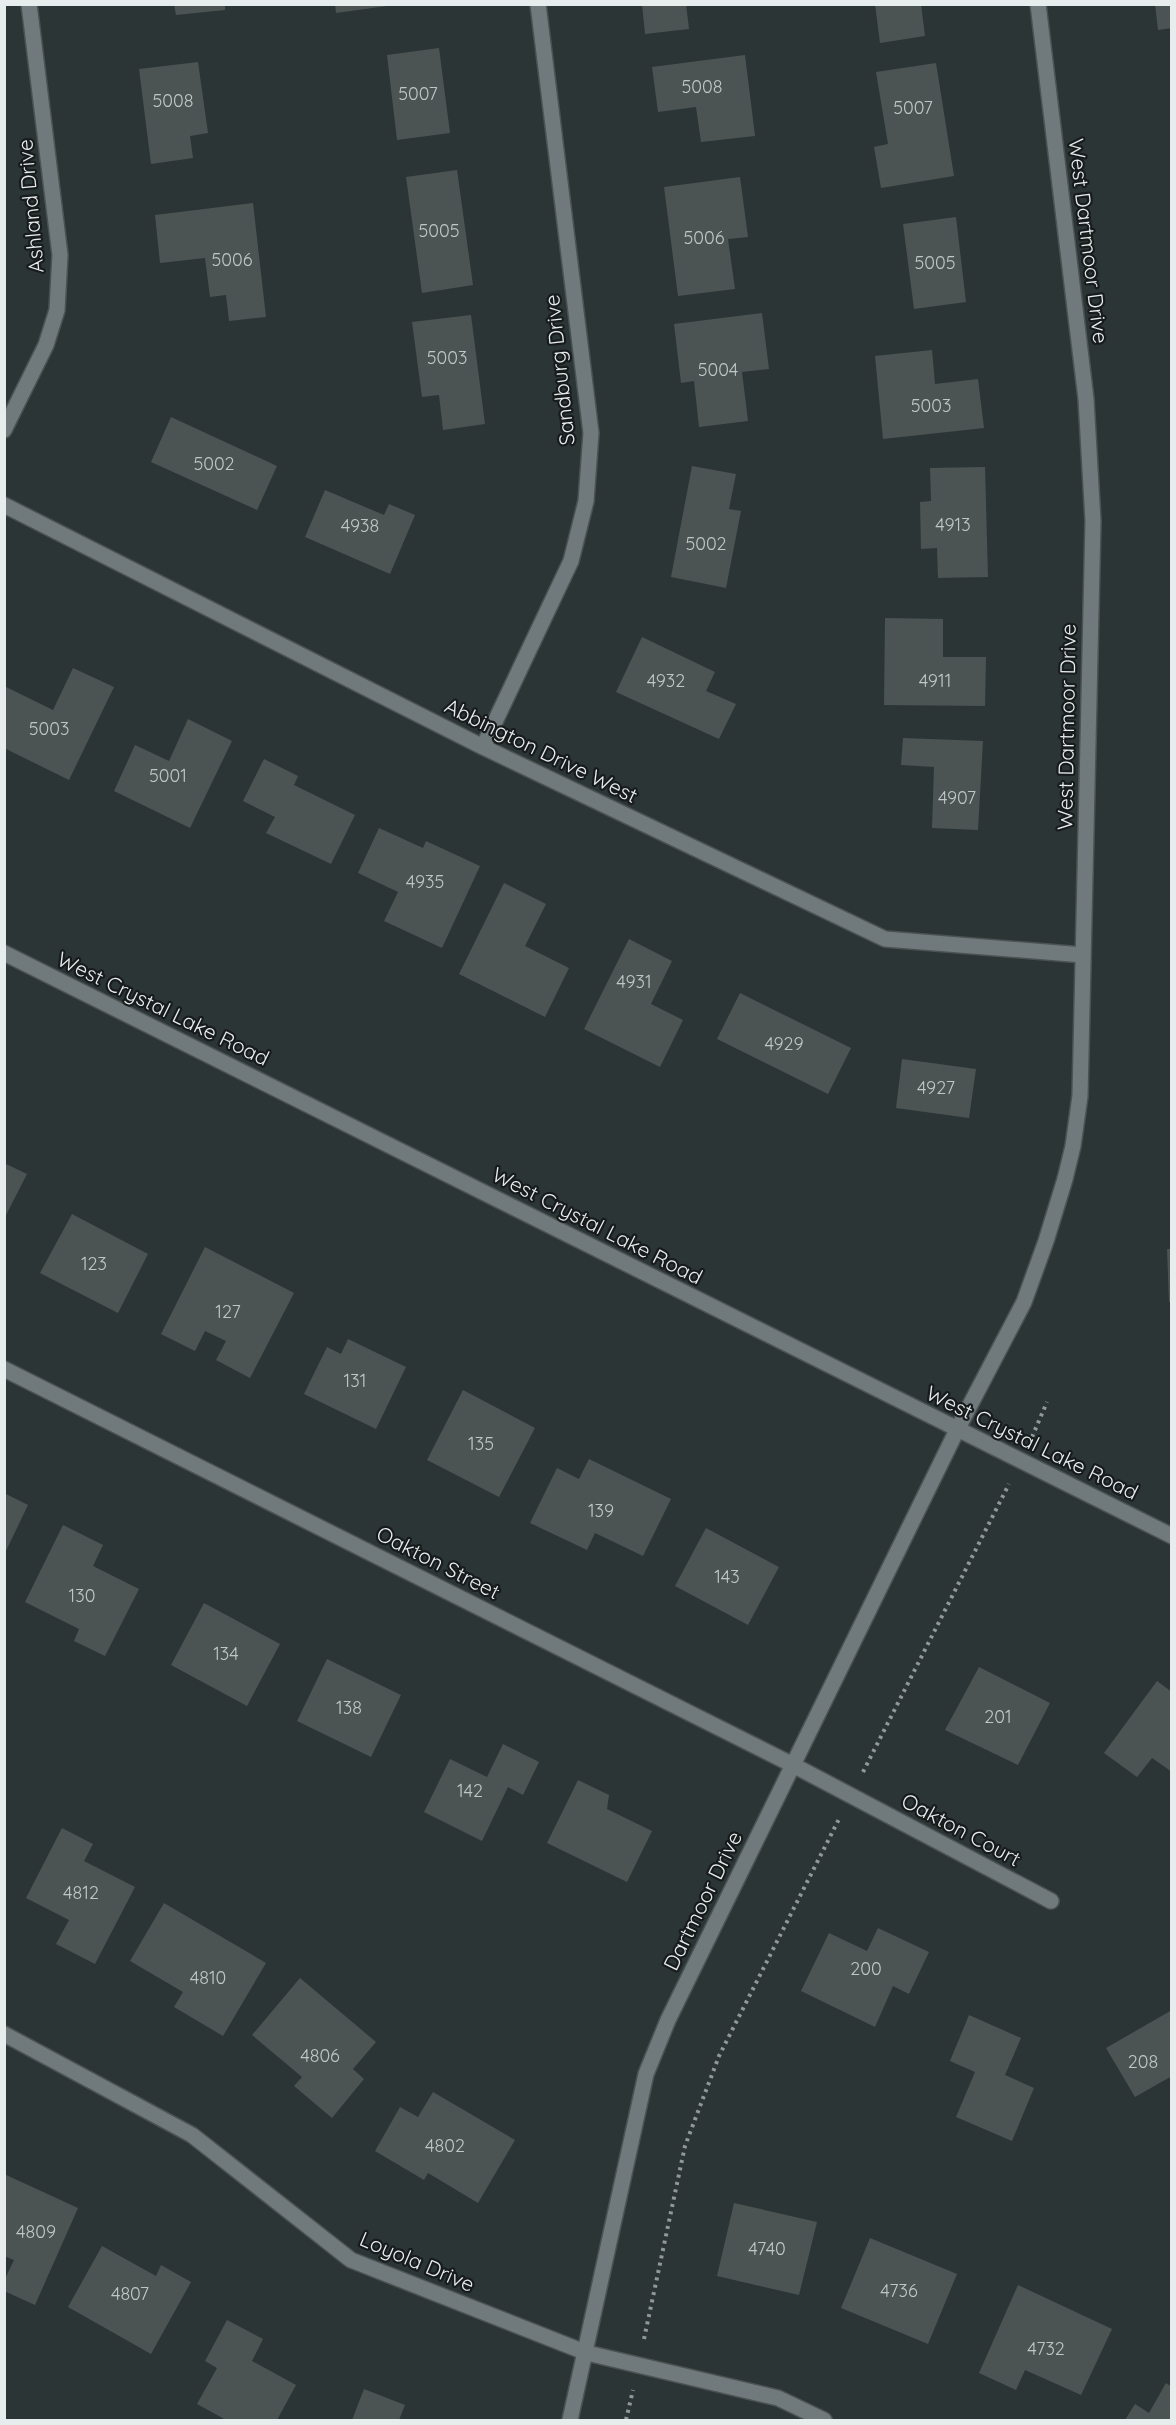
<svg xmlns="http://www.w3.org/2000/svg" width="1176" height="2425" font-family="Quicksand,sans-serif">
<style>
.building{fill:#4b5452}
.lines{fill:none;stroke-linecap:round;stroke-linejoin:round}
.minor-casing{stroke:#4b5253;stroke-width:18}
.tertiary-casing{stroke:#4b5253;stroke-width:18}
.path{stroke:#919899;stroke-width:4;stroke-dasharray:3 4.5;stroke-linecap:butt}
.minor{stroke:#707a7c;stroke-width:15}
.tertiary{stroke:#707a7c;stroke-width:15}
.labels{text-anchor:middle;stroke-width:4.5;stroke-linejoin:round;paint-order:stroke}
.number-label{font-size:18px;fill:#c0c6c6}
.street-label{font-size:21px;fill:#e7eced;stroke:#171b1c}
</style>
<rect width="100%" height="100%" fill="#2c3536"/>
<path class="building" d="M174,4H225V10L176,15Z
M335,4H387V6L336,13Z
M642,4H686L689,29L645,34Z
M875,4H921L925,36L880,43Z
M1155,4H1172V28L1158,30Z
M439,48L450,133L397,140L387,55Z
M745,55L755,136L701,142L696,107L658,112L652,67Z
M198,62L208,133L190,136L193,158L151,164L139,69Z
M936,63L954,176L881,188L874,147L888,144L876,72Z
M457,170L473,285L422,293L406,177Z
M740,177L748,237L728,239L735,289L678,296L664,187Z
M253,203L266,317L229,321L226,295L210,297L205,258L160,263L155,215Z
M956,217L966,302L914,309L903,224Z
M762,313L769,369L742,372L748,421L699,427L694,381L681,383L674,324Z
M471,315L485,424L443,430L439,395L422,397L412,322Z
M932,350L935,384L978,379L984,428L883,439L875,356Z
M171,417L277,466L257,510L151,462Z
M692,466L736,474L729,509L741,511L726,588L671,577Z
M985,467L988,577L938,578L937,548L921,549L920,502L931,501L930,468Z
M325,490L384,515L389,504L415,515L390,574L305,537Z
M885,618L943,619V657H986L985,706L884,705Z
M642,637L715,672L706,691L736,704L719,739L616,692Z
M73,668L114,687L69,780L4,748V689L6,687L53,710Z
M188,719L232,741L190,828L114,791L135,745L169,761Z
M903,738L983,741L978,830L932,828L934,767L901,765Z
M264,759L298,776L294,785L355,815L331,864L266,833L275,817L243,801Z
M379,828L423,848L426,841L480,866L442,948L384,921L398,892L358,873Z
M504,883L546,904L525,946L569,968L545,1017L459,974Z
M629,939L672,961L651,1004L683,1020L660,1067L584,1029Z
M740,993L851,1048L828,1094L717,1039Z
M902,1059L976,1069L969,1118L896,1108Z
M4,1163L27,1174L4,1219Z
M72,1214L148,1254L118,1313L40,1273Z
M205,1247L294,1293L250,1378L216,1360L226,1341L205,1331L195,1351L161,1334Z
M1167,1249H1172V1302H1169Z
M348,1339L406,1367L376,1429L304,1394L327,1347L341,1354Z
M463,1390L535,1428L499,1497L427,1460Z
M589,1459L671,1499L643,1556L595,1533L587,1550L530,1523L557,1468L579,1479Z
M4,1493L28,1505L4,1555Z
M63,1525L103,1545L93,1566L139,1589L105,1656L74,1641L79,1629L25,1602Z
M706,1528L779,1567L748,1625L675,1586Z
M204,1603L280,1644L247,1706L171,1665Z
M327,1659L401,1695L371,1757L297,1721Z
M979,1667L1050,1703L1018,1765L945,1730Z
M1157,1681L1172,1692V1772L1152,1758L1137,1777L1104,1753Z
M503,1744L539,1762L523,1795L508,1787L482,1841L424,1812L450,1759L487,1777Z
M578,1780L609,1795L607,1809L652,1831L627,1882L547,1843Z
M62,1828L93,1844L84,1861L135,1887L95,1964L56,1944L69,1920L26,1898Z
M164,1903L266,1963L223,2036L174,2007L183,1992L130,1961Z
M878,1928L929,1952L909,1994L893,1986L875,2027L801,1991L829,1933L867,1951Z
M300,1978L376,2042L353,2069L364,2079L332,2118L294,2086L302,2077L252,2035Z
M1172,2010V2076L1135,2097L1106,2048Z
M969,2015L1021,2038L1005,2075L1034,2088L1012,2141L956,2117L975,2072L950,2061Z
M433,2092L515,2140L478,2203L428,2173L424,2180L375,2151L400,2107L418,2117Z
M4,2174L78,2208L35,2305L4,2291V2281L14,2260L4,2256Z
M734,2203L817,2222L799,2295L717,2276Z
M870,2238L957,2274L928,2344L841,2308Z
M102,2246L156,2276L161,2265L191,2282L151,2354L68,2307Z
M1018,2285L1112,2329L1081,2395L1025,2370L1016,2390L979,2373Z
M227,2320L263,2339L252,2361L296,2385L277,2420H226L197,2404L217,2368L205,2361Z
M1166,2383L1172,2387V2420H1125L1135,2404L1149,2413Z
M364,2389L405,2405L399,2420H352Z"/>
<g class="lines">
<g class="minor-casing">
<path id="minor" d="M4,430L46,345L57,310L60,255L29,4
M4,505L483,747L885,939L1083,955
M483,747L571,561L586,501L591,433L538,4
M4,1369L793,1765L1051,1901
M4,2034L192,2135L351,2260L587,2353L778,2398L824,2420
M570,2420L646,2074L668,2020L957,1430L1024,1302L1046,1241L1065,1179L1073,1146L1080,1096L1093,521L1086,399L1038,4"/>
</g>
<g class="tertiary-casing">
<path id="tertiary" d="M4,953L1172,1536"/>
</g>
<path class="path" d="M1032,1437L1047,1402
M863,1772L1009,1484
M644,2339L685,2146L719,2056L839,1819
M626,2420L633,2390"/>
<use href="#minor" class="minor"/>
<use href="#tertiary" class="tertiary"/>
</g>
<g class="labels">
<g class="number-label">
<text x="702" y="93">5008</text>
<text x="418" y="100">5007</text>
<text x="173" y="107">5008</text>
<text x="913" y="114">5007</text>
<text x="439" y="237">5005</text>
<text x="704" y="244">5006</text>
<text x="232" y="266">5006</text>
<text x="935" y="269">5005</text>
<text x="447" y="364">5003</text>
<text x="718" y="376">5004</text>
<text x="931" y="412">5003</text>
<text x="214" y="470">5002</text>
<text x="953" y="531">4913</text>
<text x="360" y="532">4938</text>
<text x="706" y="550">5002</text>
<text x="666" y="687">4932</text>
<text x="935" y="687">4911</text>
<text x="49" y="735">5003</text>
<text x="168" y="782">5001</text>
<text x="957" y="804">4907</text>
<text x="425" y="888">4935</text>
<text x="634" y="988">4931</text>
<text x="784" y="1050">4929</text>
<text x="936" y="1094">4927</text>
<text x="94" y="1270">123</text>
<text x="228" y="1318">127</text>
<text x="355" y="1387">131</text>
<text x="481" y="1450">135</text>
<text x="601" y="1517">139</text>
<text x="727" y="1583">143</text>
<text x="82" y="1602">130</text>
<text x="226" y="1660">134</text>
<text x="349" y="1714">138</text>
<text x="998" y="1723">201</text>
<text x="470" y="1797">142</text>
<text x="81" y="1899">4812</text>
<text x="866" y="1975">200</text>
<text x="208" y="1984">4810</text>
<text x="320" y="2062">4806</text>
<text x="1143" y="2068">208</text>
<text x="445" y="2152">4802</text>
<text x="36" y="2238">4809</text>
<text x="767" y="2255">4740</text>
<text x="899" y="2297">4736</text>
<text x="130" y="2300">4807</text>
<text x="1046" y="2355">4732</text>
</g>
<g class="street-label">
<text transform="translate(31 206) rotate(-95)" y="7">Ashland Drive</text>
<text transform="translate(1088 241) rotate(83)" y="7">West Dartmoor Drive</text>
<text transform="translate(560 370) rotate(-96)" y="7">Sandburg Drive</text>
<text transform="translate(1067 727) rotate(-89)" y="7">West Dartmoor Drive</text>
<text transform="translate(541 751) rotate(26)" y="7">Abbington Drive West</text>
<text transform="translate(163 1009) rotate(26)" y="7">West Crystal Lake Road</text>
<text transform="translate(597 1226) rotate(27)" y="7">West Crystal Lake Road</text>
<text transform="translate(1032 1443) rotate(26)" y="7">West Crystal Lake Road</text>
<text transform="translate(438 1563) rotate(27)" y="7">Oakton Street</text>
<text transform="translate(961 1830) rotate(28)" y="7">Oakton Court</text>
<text transform="translate(703 1901) rotate(-64)" y="7">Dartmoor Drive</text>
<text transform="translate(417 2262) rotate(23)" y="7">Loyola Drive</text>
</g>
</g>
<rect width="1176" height="2425" fill="none" stroke="#e7eced" stroke-width="12"/>
</svg>
